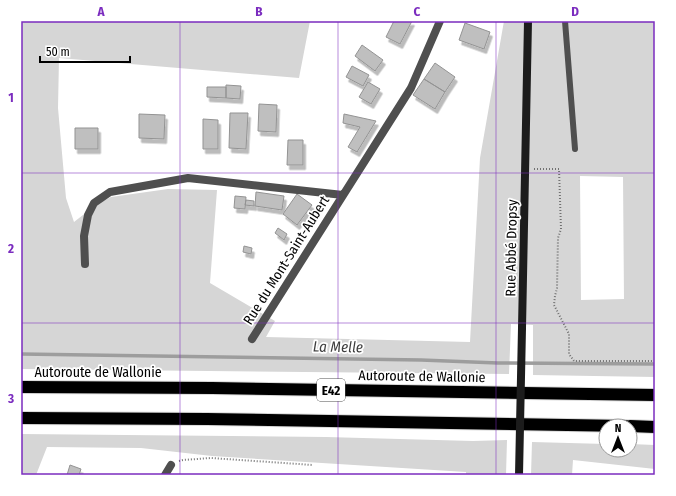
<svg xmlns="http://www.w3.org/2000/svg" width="676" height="496" font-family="'Fira Sans Condensed',sans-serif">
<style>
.green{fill:#d6d6d6;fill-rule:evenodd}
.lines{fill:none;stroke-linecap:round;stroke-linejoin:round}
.stream{stroke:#9d9d9d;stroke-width:3.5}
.building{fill:#bfbfbf;stroke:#939393;filter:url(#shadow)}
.highway-casing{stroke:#dbdbdb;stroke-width:14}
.path{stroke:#717171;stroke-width:2;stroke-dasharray:1 2;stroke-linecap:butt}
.lane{stroke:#4f4f4f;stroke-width:6}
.street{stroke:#4f4f4f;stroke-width:8}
.secondary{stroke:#1c1c1c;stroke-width:8}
.highway{stroke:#000;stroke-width:12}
.secondary-bridge{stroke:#1c1c1c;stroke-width:8}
.grid{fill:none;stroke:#7b2cbf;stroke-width:1;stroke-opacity:0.55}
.labels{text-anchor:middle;stroke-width:3.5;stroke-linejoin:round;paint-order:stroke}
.shield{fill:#fff;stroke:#4c4c4c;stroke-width:1}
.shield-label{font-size:13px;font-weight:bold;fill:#000}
.street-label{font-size:14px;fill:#000;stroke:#fff}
.water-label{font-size:15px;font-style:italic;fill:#3e3e3e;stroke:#fff}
.neatline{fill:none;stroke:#7b2cbf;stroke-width:1.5}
.grid-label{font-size:13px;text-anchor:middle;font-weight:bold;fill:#7b2cbf}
</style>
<defs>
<filter id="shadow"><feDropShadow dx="2.5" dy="4.5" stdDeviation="0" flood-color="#0004"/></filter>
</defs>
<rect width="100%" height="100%" fill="#fff"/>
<path class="green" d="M21,21H310L299,78L59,58L58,108L66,198L74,222L97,204L111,197L168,189L217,190L210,283L275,321L266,337L470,342L480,158L504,21H655V377L533,375V325L511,324L509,374L21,369ZM580,176L623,177L624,299L581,300Z
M21,434L326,437L473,441L507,440L506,475H466V472L212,456L141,448L47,447L36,475H21Z
M532,442L606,444V450H630V444L655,445V469L573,460L572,475H531Z"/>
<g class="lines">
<path class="stream" d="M21,354L421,360L498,363L655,364"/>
</g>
<path class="building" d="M394,21H412L400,44L386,37Z
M465,23L490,32L484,49L459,40Z
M362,45L383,60L375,71L355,56Z
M435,63L455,77L445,92L424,79Z
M352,66L369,75L363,86L346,77Z
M424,79L445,92L435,109L413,95Z
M368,82L380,89L371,104L359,97Z
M226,85L241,86L240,99L226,98Z
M207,87H226V98L207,97Z
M259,104L277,105L276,132L258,131Z
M230,113H248L246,149L229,148Z
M139,114L165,115L164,139L139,138Z
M344,114L376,121L357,152L348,147L360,127L343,123Z
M203,119L218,120V149H203Z
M75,128H98V149H75Z
M288,140H303V165H287Z
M256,192L284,196L282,210L255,206Z
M297,194L312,205L297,225L283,214Z
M235,196L246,197L245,209L234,208Z
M246,200L254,201V206L245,205Z
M278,228L287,234L284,240L275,233Z
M244,246L252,248L251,254L243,252Z
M70,465L81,469L79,475H67Z"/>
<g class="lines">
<g class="highway-casing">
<path id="highway" d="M21,387L212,388L655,395
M21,418L207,419L626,426
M630,426L655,427"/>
</g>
<path class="path" d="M534,169H559L561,229L558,238L557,288L555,296L554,305L569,334V354L574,361H655
M179,461L183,460L211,458L313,465"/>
<path class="lane" d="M565,21L575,149"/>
<path class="street" d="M85,264L84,236L88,215L94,203L110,192L188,178L343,195
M252,339L411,88L440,21
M165,475L171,465"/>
<path class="secondary" d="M522,328L528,21"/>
<use href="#highway" class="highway"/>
<path class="secondary-bridge" d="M519,475L522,328"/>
</g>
<path class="grid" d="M180,21V475M338,21V475M496,21V475M21,173H655M21,323H655"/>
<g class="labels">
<rect class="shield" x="317" y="379" width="28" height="22" rx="3"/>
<g class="shield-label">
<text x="331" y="395">E42</text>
</g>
<g class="street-label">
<text transform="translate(511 248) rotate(-89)" y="5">Rue Abbé Dropsy</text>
<text transform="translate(286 260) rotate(-58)" y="5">Rue du Mont-Saint-Aubert</text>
<text x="98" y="377">Autoroute de Wallonie</text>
<text transform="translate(422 376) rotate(1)" y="5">Autoroute de Wallonie</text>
</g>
<g class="water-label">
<text transform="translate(338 347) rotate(1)" y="5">La Melle</text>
</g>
</g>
<rect width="676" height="496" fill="none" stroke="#ffffff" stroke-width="44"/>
<g transform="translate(618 438)"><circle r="19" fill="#ffffff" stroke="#999999"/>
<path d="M0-3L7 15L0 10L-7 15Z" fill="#000000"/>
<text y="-6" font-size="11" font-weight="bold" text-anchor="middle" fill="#000000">N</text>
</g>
<path d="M40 56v6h90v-6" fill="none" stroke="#000000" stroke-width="2"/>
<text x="46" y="56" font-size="12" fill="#000000" stroke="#ffffff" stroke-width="3" paint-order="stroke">50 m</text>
<rect x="22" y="22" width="632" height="452" class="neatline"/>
<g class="grid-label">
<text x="101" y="16">A</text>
<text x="259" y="16">B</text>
<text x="417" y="16">C</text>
<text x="575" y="16">D</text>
<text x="11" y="102">1</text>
<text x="11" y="253">2</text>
<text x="11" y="403">3</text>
</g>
</svg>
